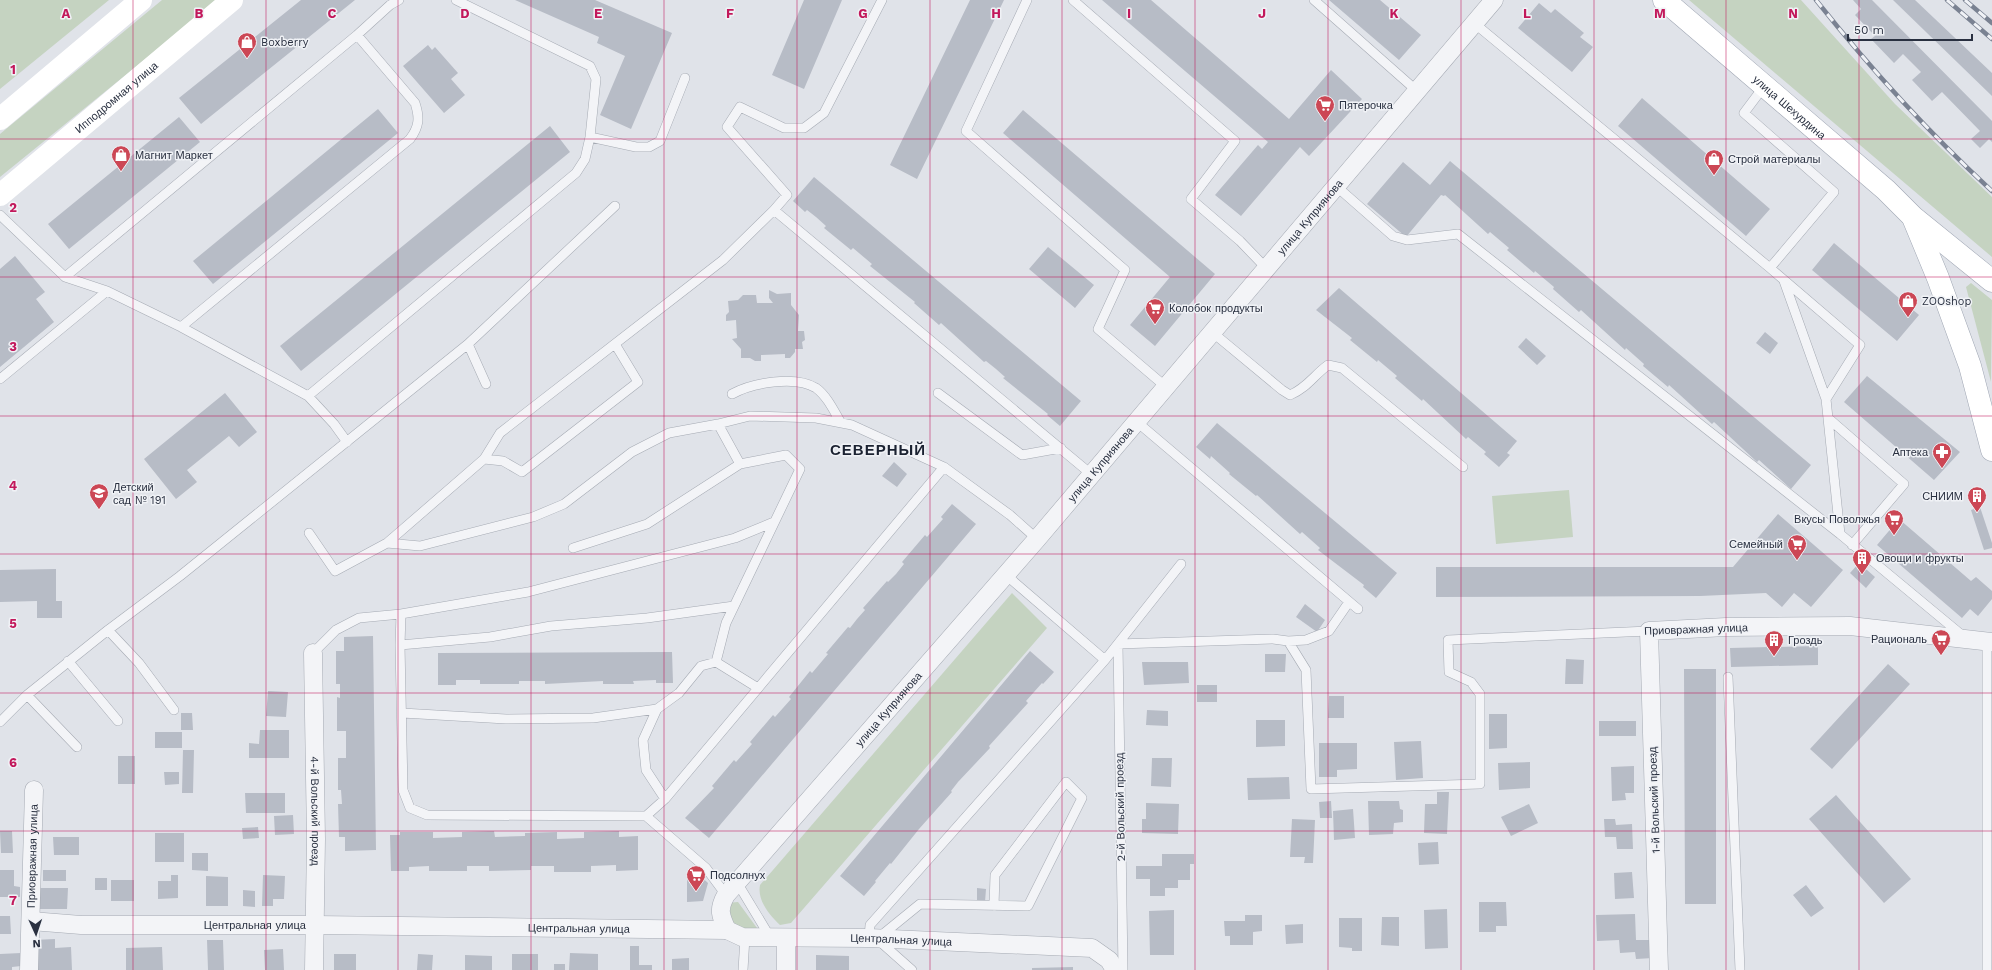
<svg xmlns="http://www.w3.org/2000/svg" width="1992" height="970" font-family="'Work Sans',sans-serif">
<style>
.green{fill:#c5d3c1}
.building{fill:#b7bcc6}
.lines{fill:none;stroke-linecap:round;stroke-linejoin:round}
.lane-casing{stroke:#a5aab3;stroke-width:10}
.street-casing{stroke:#a5aab3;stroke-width:19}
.primary-casing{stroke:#a0a7b4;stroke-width:23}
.lane{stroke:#f3f4f7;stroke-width:9}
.street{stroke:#f3f4f7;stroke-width:18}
.secondary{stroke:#fff;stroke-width:22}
.primary{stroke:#fff;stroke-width:22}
.rail-casing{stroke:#7a8292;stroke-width:4.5}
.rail{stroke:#f0f2f6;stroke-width:3;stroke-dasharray:9;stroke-linecap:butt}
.grid{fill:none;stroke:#c2185b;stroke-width:1;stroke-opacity:0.55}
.labels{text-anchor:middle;stroke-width:3;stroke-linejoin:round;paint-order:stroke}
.poi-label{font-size:11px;fill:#293040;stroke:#f0f2f6;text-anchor:start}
.street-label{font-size:11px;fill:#293040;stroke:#f0f2f6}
.district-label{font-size:15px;font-weight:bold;letter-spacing:1px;fill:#1b2231;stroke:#f0f2f6}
.grid-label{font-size:13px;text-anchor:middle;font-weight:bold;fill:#c2185b;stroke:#f0f2f6;stroke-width:3;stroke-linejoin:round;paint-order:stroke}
</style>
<rect width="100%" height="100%" fill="#e0e3e9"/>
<path class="green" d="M0,0H109L0,89Z
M162,0H218L0,177V134Z
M1689,0H1801L1895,104L1992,197V257Z
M1971,283L1992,300L1991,382L1966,287Z
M1569,490L1573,537L1496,544L1492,496Z
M1012,593L1047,628L791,923L780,925C769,915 757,900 760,885Z
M738,902L757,928L759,933L755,934L728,921L727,903Z"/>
<path class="building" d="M301,0H355L201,124L179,98Z
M515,0H595L672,33L631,129L600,115L625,56L597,43L599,37Z
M804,0H842L804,89L772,75Z
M970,0H1004L917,179L890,165Z
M1102,0H1151L1289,119L1331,70L1362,99L1309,156L1300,147L1241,216L1215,195L1258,145L1262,149L1268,142Z
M1329,0H1380L1421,35L1399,60Z
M1853,0H1872L1992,121V142L1989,139L1980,148L1971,139L1980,131L1942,92L1932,101L1912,80L1921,72L1903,54L1894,63L1871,39L1875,36L1855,15L1861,9Z
M1893,0H1915L1992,73V96Z
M1539,3L1551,13L1555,9L1584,33L1580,37L1593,47L1572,72L1518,28Z
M428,45L432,50L435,47L458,73L451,79L465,95L444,113L403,66Z
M1642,98L1770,209L1746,236L1618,126Z
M378,109L398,133L213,284L193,261Z
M1023,110L1215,274L1155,346L1130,325L1170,277L1003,133Z
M179,117L200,142L69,249L48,224Z
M550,126L570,152L301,371L280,346Z
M1450,161L1811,465L1791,489L1759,460L1757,462L1714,422L1712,424L1669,385L1668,387L1643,366L1644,364L1626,348L1625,350L1581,310L1579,312L1553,289L1554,287L1535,271L1534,273L1507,250L1509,248L1490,232L1488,234L1445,195L1444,196L1441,195L1406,237L1367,204L1403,162L1430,185Z
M814,177L1081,401L1060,426L1047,415L1048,414L1003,378L1005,377L996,369L986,361L984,362L941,323L939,325L914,303L915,302L870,266L872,264L853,248L851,250L824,228L826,226L816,217L807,210L805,212L793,201Z
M1834,243L1919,315L1897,341L1812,270Z
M1048,247L1094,285L1075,308L1029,269Z
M15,256L45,292L36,299L54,322L0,367V269Z
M1339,288L1517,441L1507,453L1510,455L1499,467L1484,454L1486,452L1468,437L1466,439L1423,399L1422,401L1395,378L1397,376L1378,360L1377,362L1350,340L1352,338L1316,310Z
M769,290L777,294L791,293V305L799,315L798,331H804L805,340L802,342L803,349H795V352L790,358H785V354L761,355V361H755L750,358H741V349L732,339L737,338L736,320L726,321V315L729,312L728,301L738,300L743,295H756L757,303H773L769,298Z
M1765,332L1778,343L1770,354L1756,343Z
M1526,338L1546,356L1537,365L1518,347Z
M1867,376L1960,452L1934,480L1844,402Z
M225,393L257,432L239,447L229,436L187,470L197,482L176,499L144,459Z
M1217,423L1397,573L1376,598L1363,587L1364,585L1318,550L1320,548L1302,532L1300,534L1257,495L1256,496L1229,474L1230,473L1211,456L1210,459L1196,447Z
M894,462L907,474L897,487L882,476Z
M952,504L976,524L709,838L685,818L714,788L712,786L734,760L736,762L752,744L750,742L773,715L775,717L791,699L789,697L810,671L812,673L828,654L826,653L848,627L850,628L857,619L865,610L863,608L887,581L888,582L896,574L904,564L902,562L925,535L927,537L943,519L941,517Z
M1980,507L1992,543V548L1984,550L1971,510Z
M1778,514L1843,570L1811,607L1794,593L1782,607L1766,593L1700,596L1436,597V567H1733Z
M1899,519L1971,581L1976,577L1992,591V599L1978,616L1970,609L1962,618L1877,545Z
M1859,563L1875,577L1866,588L1850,573Z
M56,569V601H62V618H37V601L0,602V570Z
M1305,604L1325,620L1317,632L1296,617Z
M373,636L376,850L345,851V837H339L338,804H342L341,790H338V758H346V731H337V697L340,698V684H336V651H344V637Z
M1818,646V665L1731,667L1730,648Z
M1030,651L1054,672L1043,684L1042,683L1026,701L1028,703L989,746L990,748L958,782L951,791L952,792L919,829L891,864L890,863L875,881L876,882L864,896L840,876Z
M672,652L673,683H656V680L633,681L634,684H603V681L545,684V681H519V684H480V680H456V685H438V653Z
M1265,654H1286L1285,672H1265Z
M1566,659L1584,660L1583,684H1565Z
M1142,662H1188L1189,683L1144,685Z
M1888,664L1910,684L1832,769L1810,749Z
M1684,669H1716V904H1685Z
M1197,685H1217V702H1197Z
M268,691L288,692L286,717L266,716Z
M1329,696H1344V718H1328Z
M1147,710L1168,711V726L1146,725Z
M181,713H192L193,730H181Z
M1489,714H1507V748L1489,749Z
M1256,720H1285V746L1256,747Z
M1599,721H1636V736H1599Z
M260,730H289V758H249V743L259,744Z
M155,732H182V748H155Z
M1421,741L1423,778L1396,780L1394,742Z
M1319,743H1357V769L1337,770V777H1319Z
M183,750H194L193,793H182Z
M118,756H135V784H118Z
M1152,758H1172L1171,787L1151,786Z
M1530,762V788L1499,790L1498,763Z
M1634,766V793H1625L1626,800L1612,801L1611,767Z
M164,772H179V784L165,785Z
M1289,777L1290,799L1248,800L1247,778Z
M1437,792H1449L1447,834L1424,833L1425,804H1437Z
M245,793H285V813H246Z
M1836,795L1911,879L1884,903L1809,819Z
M1331,801L1332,818H1320L1319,802Z
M1368,801H1399L1400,809L1403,810V822L1394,823L1393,834L1369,835Z
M1146,803L1179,804L1178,834L1142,833V819H1146Z
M1529,804L1538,823L1511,836L1501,817Z
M1353,809L1355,838L1334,840L1333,811Z
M293,815L294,834L275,835L274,816Z
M1292,819L1315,820L1313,863H1304L1305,857H1290Z
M1604,819H1615L1616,825L1632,824L1633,849H1617L1616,837H1605Z
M258,827L259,838L243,839L242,828Z
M0,831H12L13,853H1Z
M494,831L495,837L525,836V833L557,832V839L584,838V832L619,831V837L638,836V870L616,871V865L591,866V872H554V866H531V870L489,871V866H467V871H429V866L409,867V871H391L390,835H400V832H433V838L462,837V832Z
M155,833H184V862H155Z
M53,837H79V855H54Z
M1438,842L1439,864L1419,865L1418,843Z
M192,853H208V871L192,870Z
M1162,854H1194V864H1190V880H1178V888H1165V896H1150V879H1136V866H1162Z
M0,870H14V886L20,887V897H0Z
M43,870H66V881H43Z
M695,871L708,883L703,901L687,902V872Z
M1632,872L1634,898L1615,899L1614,873Z
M171,875H178V898L158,899V881H171Z
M263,875L285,876L284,899H273V906H262Z
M206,876L228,877V906H206Z
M95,878H107V890H95Z
M111,880H134V901H111Z
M1806,885L1824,908L1811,917L1793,895Z
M37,888H68L67,909H37Z
M977,888L986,889L985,902L977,901Z
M243,890L255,891V907L243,906Z
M1479,902H1506L1507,926H1496V932H1479Z
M1447,909L1448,948L1425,949L1424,910Z
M1174,910V955H1150L1149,911Z
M1635,914L1636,940H1652L1653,958L1636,959L1635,952L1620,953L1619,940L1597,941L1596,915Z
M1245,915H1262V931L1253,932V945H1230V936H1225L1224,921H1245Z
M0,916H10L11,934H0Z
M1382,917H1399V946L1381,945Z
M1339,918H1362V951H1352V948L1339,947Z
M1303,924V943L1286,944L1285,925Z
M55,939V948L71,947L72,970H34L33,940Z
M207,940H223L224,970H208Z
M630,946H639V965H652V970H630Z
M162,947L163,970H126V948Z
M283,949L284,970H265L264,950Z
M21,953V966L12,967V970H0V954Z
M570,953L598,954V970H569Z
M334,954H356V970H334Z
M418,954L433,955L432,970H417Z
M512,954H538V970H512Z
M465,955L492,956V970H465Z
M816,955L849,956V970H816Z
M689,958V970H672V959Z
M554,964H565V970H554Z
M1073,967V970H1032V968Z"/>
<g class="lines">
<g class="lane-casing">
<path id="lane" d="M882,0L824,113L804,128H784L740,107L727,127L787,195L774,210L1091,474
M1027,0L966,131L1125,270L1098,329L1166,387
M1073,0L1235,141L1191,199L1240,241L1266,268
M1314,0L1417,91
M1474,23L1770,268L1860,345L1826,399
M1765,85L1744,113L1834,192L1770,268
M590,137L636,147H649L660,141L685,78
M1336,186L1393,236L1407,240L1458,234L1840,534
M0,215L65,277L107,291L181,327L308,396L576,173L585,159L590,137L596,79L590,66L456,0
M65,277L357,35L390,5L399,0
M1784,281L1826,399L1840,534L1963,636
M181,327L410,139C419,127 420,118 415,103L357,35
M1212,332L1282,390L1290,395C1307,388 1314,375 1328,365L1342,368L1463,467
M0,379L107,291
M486,384L468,344L615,206
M938,393L1022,455L1061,448
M732,394C752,383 795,375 816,388C827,396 834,411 841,423
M308,396L334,424L347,442
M1828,418L1904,484L1852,545
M1137,422L1358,609
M484,459L503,461L522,472L638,382L615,344
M309,533L335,571L387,543L484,459L500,433L723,260L774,210
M387,543L420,546L533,517L564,504L632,452L669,433L718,424
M573,548L647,524L740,464L718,424L750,416L816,418L852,425L944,467
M108,630L180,576L468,344
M1288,641L1306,640L1329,631L1349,602
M1987,642V970
M400,645L490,637L551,626L647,618L734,606
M313,653L336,630L359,618L401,614
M1105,660L1181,564
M68,661L118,721
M716,662L726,623L800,469L786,455L740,464
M1728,677L1740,970
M27,695L77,747
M402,713L506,719L593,718L657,709
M0,722L27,695L108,630L139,663L174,710
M665,799L646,770L643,740L657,709L679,693L701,666L716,662L758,688
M646,816L427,815L410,808L403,790L400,645L401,614L528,592L735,538L774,522
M738,884L770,937
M726,895L706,868L646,816L665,799L944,467L1010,515L1037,539
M869,938L870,925L1105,660L1006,575
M743,970L745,937
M912,970L877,939L920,904L1028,906L1082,798L1066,782L995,875L994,906
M1123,970L1118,644L1273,639L1288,641L1306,670L1311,789L1480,784V694L1471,682L1449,672L1448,640L1649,631"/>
</g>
<g class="street-casing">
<g id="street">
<path id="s1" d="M313,653L316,839L314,970"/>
<path id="s2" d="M31,921L81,925H315L727,930L742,937L869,938L1092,948L1109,960L1115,970"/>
<path id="s3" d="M727,930C720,915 718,909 726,895L1037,539L1494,0"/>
<path id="s4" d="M29,970L34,790"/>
<path d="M786,970V938"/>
<path d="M1659,970L1649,631L1726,627L1850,626L1992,642"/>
</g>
</g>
<g class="primary-casing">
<g id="primary">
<path id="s6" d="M1664,0L1886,190L1913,217L1992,281"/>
<path d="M1914,220L1938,278L1970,366L1992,450"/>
</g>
</g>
<use href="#lane" class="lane"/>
<use href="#street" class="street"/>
<g class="secondary">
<path d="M0,119L141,0"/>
<path id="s5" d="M0,195L232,0"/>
</g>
<use href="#primary" class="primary"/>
<g class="rail-casing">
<path id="rail" d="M1816,0C1870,68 1928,132 1992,191
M1947,0L1992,39
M1965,0L1992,23"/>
</g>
<use href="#rail" class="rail"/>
</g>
<path class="grid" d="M133,0V970M266,0V970M398,0V970M531,0V970M664,0V970M797,0V970M930,0V970M1062,0V970M1195,0V970M1328,0V970M1461,0V970M1594,0V970M1726,0V970M1859,0V970M0,139H1992M0,277H1992M0,416H1992M0,554H1992M0,693H1992M0,831H1992"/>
<defs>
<g id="shop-pin" transform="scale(1)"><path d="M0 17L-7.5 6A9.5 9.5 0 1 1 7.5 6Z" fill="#cc4755" stroke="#f0f2f6"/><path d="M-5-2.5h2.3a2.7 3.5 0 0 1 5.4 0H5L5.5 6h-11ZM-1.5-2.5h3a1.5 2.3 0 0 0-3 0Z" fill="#fff"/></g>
<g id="supermarket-pin" transform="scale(1)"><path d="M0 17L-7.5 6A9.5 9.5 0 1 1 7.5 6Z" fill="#cc4755" stroke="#f0f2f6"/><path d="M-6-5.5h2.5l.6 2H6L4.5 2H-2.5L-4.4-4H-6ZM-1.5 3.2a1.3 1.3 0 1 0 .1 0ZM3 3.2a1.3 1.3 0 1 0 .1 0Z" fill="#fff"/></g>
<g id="pharmacy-pin" transform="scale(1)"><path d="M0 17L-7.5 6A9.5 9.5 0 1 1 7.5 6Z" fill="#cc4755" stroke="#f0f2f6"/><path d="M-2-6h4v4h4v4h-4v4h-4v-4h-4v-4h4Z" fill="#fff"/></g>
<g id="school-pin" transform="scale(1)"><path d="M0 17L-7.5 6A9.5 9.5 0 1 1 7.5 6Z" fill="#cc4755" stroke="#f0f2f6"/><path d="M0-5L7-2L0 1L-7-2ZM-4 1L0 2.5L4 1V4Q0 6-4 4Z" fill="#fff"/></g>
<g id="building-pin" transform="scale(1)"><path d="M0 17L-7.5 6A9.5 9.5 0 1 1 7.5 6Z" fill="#cc4755" stroke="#f0f2f6"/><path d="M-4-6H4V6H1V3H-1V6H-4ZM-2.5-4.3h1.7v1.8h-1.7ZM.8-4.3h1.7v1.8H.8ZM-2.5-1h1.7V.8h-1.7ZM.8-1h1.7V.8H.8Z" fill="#fff"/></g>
</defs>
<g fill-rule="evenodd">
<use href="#shop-pin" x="247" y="42"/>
<use href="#supermarket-pin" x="1325" y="105"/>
<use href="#shop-pin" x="121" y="155"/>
<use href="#shop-pin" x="1714" y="159"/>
<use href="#shop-pin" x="1908" y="301"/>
<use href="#supermarket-pin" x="1155" y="308"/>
<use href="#pharmacy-pin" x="1942" y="452"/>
<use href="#school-pin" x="99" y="493"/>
<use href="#building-pin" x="1977" y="496"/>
<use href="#supermarket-pin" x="1894" y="519"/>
<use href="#supermarket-pin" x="1797" y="544"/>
<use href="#building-pin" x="1862" y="558"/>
<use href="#supermarket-pin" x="1941" y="639"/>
<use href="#building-pin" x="1774" y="640"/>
<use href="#supermarket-pin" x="696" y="875"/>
</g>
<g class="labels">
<g class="poi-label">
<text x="261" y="46">Boxberry</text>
<text x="1339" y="109">Пятерочка</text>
<text x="135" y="159">Магнит Маркет</text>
<text x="1728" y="163">Строй материалы</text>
<text x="1922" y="305">ZOOshop</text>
<text x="1169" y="312">Колобок продукты</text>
<text x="1928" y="456" text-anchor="end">Аптека</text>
<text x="113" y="491">Детский<tspan x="113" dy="13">сад № 191</tspan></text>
<text x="1963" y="500" text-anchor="end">СНИИМ</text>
<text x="1880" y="523" text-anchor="end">Вкусы Поволжья</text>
<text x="1783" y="548" text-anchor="end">Семейный</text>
<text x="1876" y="562">Овощи и фрукты</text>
<text x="1927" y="643" text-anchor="end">Рациональ</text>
<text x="1788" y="644">Гроздь</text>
<text x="710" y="879">Подсолнух</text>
</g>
<g class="street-label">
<text dy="4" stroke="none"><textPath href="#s5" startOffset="152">Ипподромная улица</textPath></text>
<text dy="4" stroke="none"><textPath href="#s6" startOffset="165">улица Шехурдина</textPath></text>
<text dy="4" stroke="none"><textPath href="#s3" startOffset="932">улица Куприянова</textPath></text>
<text dy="4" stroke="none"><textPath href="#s3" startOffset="608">улица Куприянова</textPath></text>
<text transform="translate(1696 629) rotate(-2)" y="4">Приовражная улица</text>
<text dy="4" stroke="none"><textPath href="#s3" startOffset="284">улица Куприянова</textPath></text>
<text transform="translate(1654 800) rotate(-92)" y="4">1-й Вольский проезд</text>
<text transform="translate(1120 807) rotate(-91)" y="4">2-й Вольский проезд</text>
<text dy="4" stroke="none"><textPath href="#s1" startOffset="158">4-й Вольский проезд</textPath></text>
<text dy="4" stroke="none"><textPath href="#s4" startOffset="114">Приовражная улица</textPath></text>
<text dy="4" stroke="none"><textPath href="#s2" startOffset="224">Центральная улица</textPath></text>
<text dy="4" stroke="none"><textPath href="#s2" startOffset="548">Центральная улица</textPath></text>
<text dy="4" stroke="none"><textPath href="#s2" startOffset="872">Центральная улица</textPath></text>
</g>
<g class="district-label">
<text x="878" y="455">СЕВЕРНЫЙ</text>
</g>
</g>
<g class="grid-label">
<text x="66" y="18">A</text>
<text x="199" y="18">B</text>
<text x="332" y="18">C</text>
<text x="465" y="18">D</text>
<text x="598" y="18">E</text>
<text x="730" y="18">F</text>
<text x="863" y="18">G</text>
<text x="996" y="18">H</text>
<text x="1129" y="18">I</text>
<text x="1262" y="18">J</text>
<text x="1394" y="18">K</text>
<text x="1527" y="18">L</text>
<text x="1660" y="18">M</text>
<text x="1793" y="18">N</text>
<text x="13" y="74">1</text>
<text x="13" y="212">2</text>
<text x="13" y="351">3</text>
<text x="13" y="490">4</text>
<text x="13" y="628">5</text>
<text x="13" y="767">6</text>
<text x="13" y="905">7</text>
</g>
<g transform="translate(36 934) rotate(177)" stroke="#f0f2f6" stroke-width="3" paint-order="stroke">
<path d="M0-3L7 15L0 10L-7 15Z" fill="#293040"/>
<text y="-6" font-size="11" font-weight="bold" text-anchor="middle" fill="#293040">N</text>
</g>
<path d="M1848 34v6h124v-6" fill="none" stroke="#293040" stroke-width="2"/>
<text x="1854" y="34" font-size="12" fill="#293040" stroke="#f0f2f6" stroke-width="3" paint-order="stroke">50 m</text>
</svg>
